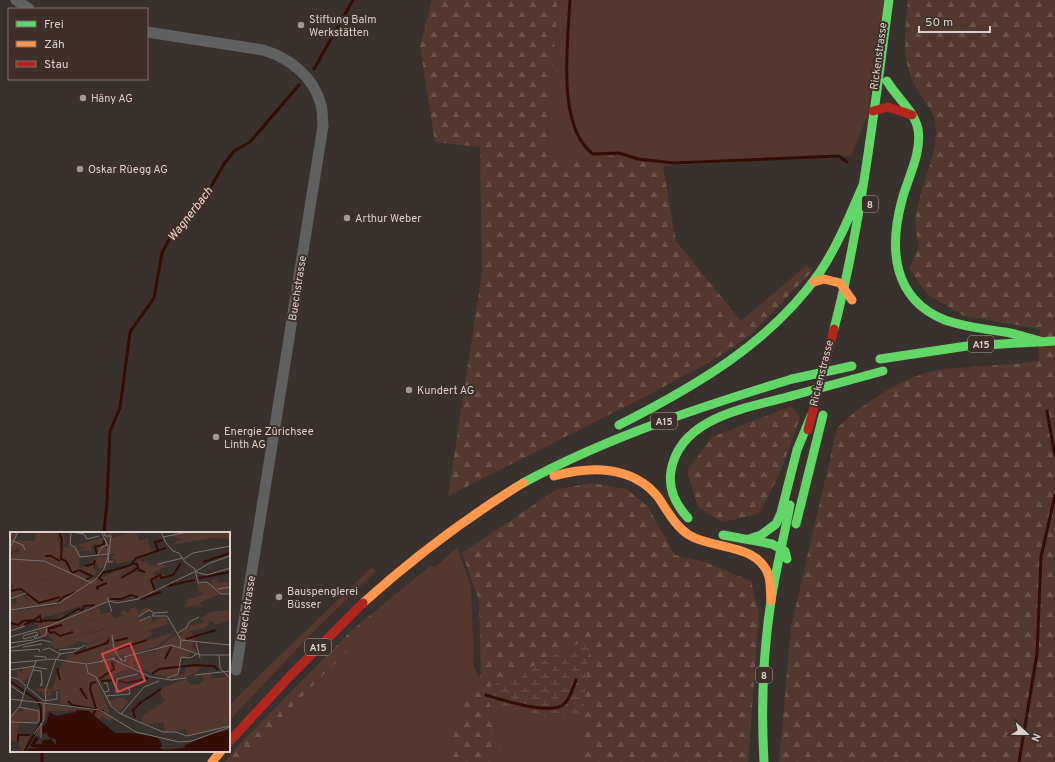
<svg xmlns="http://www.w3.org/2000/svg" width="1055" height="762" font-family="Overpass,sans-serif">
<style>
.grass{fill:#54372d}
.forest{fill:url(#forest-firs)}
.wetland{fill:url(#wetland-marsh)}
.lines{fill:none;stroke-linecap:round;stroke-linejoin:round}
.stream{stroke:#340e04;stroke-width:3}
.street{stroke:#5f605f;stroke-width:11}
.fast{stroke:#63d668;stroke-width:9}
.slow{stroke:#ff974d;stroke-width:9}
.jam{stroke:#b3261e;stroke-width:9}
.fast-bridge{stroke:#63d668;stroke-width:9}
.poi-dot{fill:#a19895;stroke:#3d2f2a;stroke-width:1.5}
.labels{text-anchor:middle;stroke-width:4;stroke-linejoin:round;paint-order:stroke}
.shield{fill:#3d2f2a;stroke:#aaa09c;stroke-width:1}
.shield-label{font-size:10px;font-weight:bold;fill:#d9d0cd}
.poi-label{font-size:11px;fill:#d9d0cd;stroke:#3d2f2a;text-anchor:start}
.street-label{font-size:11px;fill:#d9d0cd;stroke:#3d2f2a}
.water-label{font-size:12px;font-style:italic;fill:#f8d7cc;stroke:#3d2f2a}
.inset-river{fill:none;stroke:#340e04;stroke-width:2}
.inset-road{fill:none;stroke:#79716e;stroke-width:1}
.view{fill:#d74a49;fill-opacity:0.15;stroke:#d74a49;stroke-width:2}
.inset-edge{fill:none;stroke:#d9d0cd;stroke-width:2}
</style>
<defs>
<pattern id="forest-firs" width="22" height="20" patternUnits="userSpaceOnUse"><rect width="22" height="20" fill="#54372d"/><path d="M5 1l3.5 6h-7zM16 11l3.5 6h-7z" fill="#6c534a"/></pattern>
<pattern id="wetland-marsh" width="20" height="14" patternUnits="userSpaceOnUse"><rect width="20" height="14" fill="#54372d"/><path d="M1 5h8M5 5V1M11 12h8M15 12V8" fill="none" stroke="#6c534a"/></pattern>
</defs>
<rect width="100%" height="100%" fill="#39312e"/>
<path class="grass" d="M558,0H885L867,117L851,156L663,166L617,155L567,163L546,152Z
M457,547L471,587L474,666L480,681L460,714L446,762H242L273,726L351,647Z
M371,568L376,571L311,634L229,721V708L238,696Z
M489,702L544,717L583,716L578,762H497L495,719Z"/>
<path class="forest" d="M432,0H558L546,152L567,163L617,155L663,166L676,241L741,321L807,265L812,271L751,335L715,359L656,391L448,496L482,272L480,147L435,142L420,46Z
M908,0H1055V762H779L791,627L837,428C862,403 908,374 943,369C974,366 1007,366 1038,361L1040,329L964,316L927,294L909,268C926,241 913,241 916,216C919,187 941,149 935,121C932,109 923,99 917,89C900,60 905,32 908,0Z
M791,406L800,417L782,469L759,514L722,522L698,507L687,471L712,437Z
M593,483L627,489L648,507L675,555L705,562L751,581L759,613L748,762H578L590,638L489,702L495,719L497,762H446L460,714L481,674L479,600L462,553L557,489Z
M430,566L437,567C369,629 303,692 242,762H225L240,744L350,632Z"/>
<path class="wetland" d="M590,638L583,716L544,717L489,702L491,686Z"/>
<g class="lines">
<path class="stream" d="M570,0C568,41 556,127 593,154L619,153L638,159L674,163L839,156L847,162
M314,69L353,0
M1047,411L1055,456
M104,533L107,501L110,431L120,408L130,332L154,298L162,253L172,234L208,192L224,164L234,151L250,142L299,85
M486,695C502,700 548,715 563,705C570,700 573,688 576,680
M42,762V751
M1019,762L1037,654L1041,557L1055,495"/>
<path class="street" d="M16,0L29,9
M147,32L263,50C290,58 314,77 321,105C323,111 322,119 323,126L236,670"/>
<path class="fast" d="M887,81C896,97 914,110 918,129C922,153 908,177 902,200C889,248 892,299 945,320C965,327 984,329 1005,332C1017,334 1028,338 1040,341
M834,329C862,221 874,110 889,0
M880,359L967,346L1055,341
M619,425C694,387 771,343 820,272C838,245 850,215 863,185
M523,483C608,437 700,407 792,379
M688,518C676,505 668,489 671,471C680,417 747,408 791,396
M796,524L823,415
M723,535L772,544L785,551L787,559
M749,539L761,535L776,524L781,513L797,450L811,416
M764,762C761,709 763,653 771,601C776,569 784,537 790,505"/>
<path class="slow" d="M814,282L824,279L840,283L852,300
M554,476C590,466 632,465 658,497C667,510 675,526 689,535C713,550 760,543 769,577C771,584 770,593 771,601
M363,603C413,558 466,518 523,483
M212,762L221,751"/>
<path class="jam" d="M873,111L888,107L912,115
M808,430L834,329
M229,742L289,677L363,603"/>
<path class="fast-bridge" d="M792,379L852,366
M791,396L883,371"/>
</g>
<g class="poi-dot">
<circle cx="301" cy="25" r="4"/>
<circle cx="83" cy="98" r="4"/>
<circle cx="80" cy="169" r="4"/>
<circle cx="347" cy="218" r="4"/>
<circle cx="409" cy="390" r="4"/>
<circle cx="216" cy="437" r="4"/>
<circle cx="279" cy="597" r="4"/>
</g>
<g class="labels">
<g class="shield">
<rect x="862" y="196" width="16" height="16" rx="3"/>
<rect x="968" y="336" width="26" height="16" rx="3"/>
<rect x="651" y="413" width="26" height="16" rx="3"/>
<rect x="305" y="639" width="26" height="16" rx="3"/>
<rect x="756" y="667" width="16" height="16" rx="3"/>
</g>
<g class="shield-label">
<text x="870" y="208">8</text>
<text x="981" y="348">A15</text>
<text x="664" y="425">A15</text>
<text x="318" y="651">A15</text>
<text x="764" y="679">8</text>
</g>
<g class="poi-label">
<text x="309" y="23">Stiftung Balm<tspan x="309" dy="13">Werkstätten</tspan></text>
<text x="91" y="102">Häny AG</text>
<text x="88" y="173">Oskar Rüegg AG</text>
<text x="355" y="222">Arthur Weber</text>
<text x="417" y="394">Kundert AG</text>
<text x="224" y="435">Energie Zürichsee<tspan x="224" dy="13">Linth AG</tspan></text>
<text x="287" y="595">Bauspenglerei<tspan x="287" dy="13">Büsser</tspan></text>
</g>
<g class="street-label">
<text transform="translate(878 56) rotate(-82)" y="4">Rickenstrasse</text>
<text transform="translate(297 288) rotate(-81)" y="4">Buechstrasse</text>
<text transform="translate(821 373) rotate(-76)" y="4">Rickenstrasse</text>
<text transform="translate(246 608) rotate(-81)" y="4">Buechstrasse</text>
</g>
<g class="water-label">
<text transform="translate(190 214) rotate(-52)" y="4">Wagnerbach</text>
</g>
</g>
<g transform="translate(10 532)">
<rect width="220" height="220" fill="#39312e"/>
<path d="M0,0H8L6,8L25,9L26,0H30L31,4V0H46L51,18H34L24,27L14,26L12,21H8L0,26L2,22L9,20L8,17L0,20ZM94,0H115L102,2V6L122,0L127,2L129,9L138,6L139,10L121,15L126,19L124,24L115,23V28L125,25L124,28L107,32L105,28L96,34L98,28H104L102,24L106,22H99V10L95,6L98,2ZM92,6L97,13L94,14L98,17V22L87,23V11L82,13L81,22L79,18L70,19L69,36L62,38L58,36L59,31L53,15H62L53,12L63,15L67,18L74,17V15L64,14ZM98,24L96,33L91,37L88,36L87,31L73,32L80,31L78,27L82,30L87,25ZM127,28L138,30L140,34L148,32L144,34L150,38L125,39L114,44L127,36L126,33L109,44L108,39L127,32ZM139,48L145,59L134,64L129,66L119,62L111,67H102L99,64ZM9,54L8,58L20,71L7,72L5,65L1,66L3,72L0,73V62ZM85,75L90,77L91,82L88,86L55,94L38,103L30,92L37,88L50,89ZM150,86H157L158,92L105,109L104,106L123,101ZM177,95L185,105L182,115L186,117L185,120L181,119L178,126L170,127L171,136L168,142L158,146L122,135L135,130L126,133L125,129L145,125L144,119L162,105L173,102H170ZM101,105V110L90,116L76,118V113ZM65,122L64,125L78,135L77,133L101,128L105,139L94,142L90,147L100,145V148L90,149V157L100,181L86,177L72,148L59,156L41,159L42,163L38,164V166L36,164L37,171H35L36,162L38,160L27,159L29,156L42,157L52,131L56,130L57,123ZM24,134L19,148L16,147L13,151L8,147L7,138L12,141L13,136ZM30,172L58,175V179H37L29,205L24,201L32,189ZM13,176L29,179L28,190L9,191L7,202H21L9,203L8,209H0V183L5,179L13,180ZM220,178V194L205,198L207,193L214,192L211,191L212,188L203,192L202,186ZM85,179H90L104,185L99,189L93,184L90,186Z" fill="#54372d"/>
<path d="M48,0L53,3L56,11L53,12V20L58,19L61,22L58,36L62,38L85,31L83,36L87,40L82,46L88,45L85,48L108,39L109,44L127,33L114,44L141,35L148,39L144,34L153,30L154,34L160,33L143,41L147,45L150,42L163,43L143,47L141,53L144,49L145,55L142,53V57L139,48L115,60L113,59L99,63L102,67H109L120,61L128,66L114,65L111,68L86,74L74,75L71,79L46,89L31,90L30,93L35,91L30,96L38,97L36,103L31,104L28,94L22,89L14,94L0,96L6,93L0,88V79L43,74L58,67L42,73L0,78L2,72L20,71L15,63L8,58L9,54L0,62L4,52H0V27L8,21L13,22L14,26H25L34,18H51L52,6L49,2L48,8L47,9ZM37,41L42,42L43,48L47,50L48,46L53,48L41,54L37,48L31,49ZM73,73L61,83V80L56,84L50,82L49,87L31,88L35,84H41ZM167,0H220V7L201,6L162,13L168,8H174L162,4ZM139,10L140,17H145L137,23L126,28L125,25L114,28L115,23L122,24L126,20L121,15ZM207,47L208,50H220V61L210,62L195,68L189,72L193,74L191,75L188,73L170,76L177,73V68L194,62L191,59L186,61L190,57H187L188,52L201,51V48ZM126,75L129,82L133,77L138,75L140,78L127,85L129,89L142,85V90L124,101L104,106V109L134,99L144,100L135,107L136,109L161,101L162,103L147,114L120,123H105L82,131L65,129L64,125L69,120L90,116L101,110L100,105H97L96,108L93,106L92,110L90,107L78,112L69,109L54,116H44L39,111L44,109L38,103L55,94L80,87L81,89L88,86L89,83L100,80L104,86H108L113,83L110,82L113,78L118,81L121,79L120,76ZM99,94L93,98L53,109L56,106ZM220,78V88L207,93L199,88V92L194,96L179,99L180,94L195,90L191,87L200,80ZM144,119V125L122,130L125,133L136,130L129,133L121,136L116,130L118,125ZM108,129L119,137L106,141L103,145L90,147L94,142L105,139L104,134ZM186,134L190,136L188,140L177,144V149L181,153L189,152L194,148L191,143L183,146L191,142L202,141V144L199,147L215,145V142L220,140V178L202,186L203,192L213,190L203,199L177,204L176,197L155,200L153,190L136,193L131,191L134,183L155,169L150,162L151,157L176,147L175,145L164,147V144L175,142V136Z" fill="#54372d" fill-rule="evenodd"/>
<path d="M37,41L42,42L43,48L47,50L49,45L53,48L41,54L37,48H30ZM94,95H100L54,109L56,106ZM72,148L77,150L76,157L80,161L85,177L51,172L49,156H59V152ZM59,175L84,178L95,193L81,180L67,178L64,182L65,178L58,179Z" fill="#54372d"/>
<path d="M113,165L118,170L109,180L98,169ZM9,203L20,204L13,220L9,214Z" fill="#54372d"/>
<path d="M67,178L79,179L105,201H122L147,205L151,210L152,214L149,216L154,218L174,216L175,213L200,202L220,198V220H16L19,216L28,217L20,214L26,204L29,207L25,212H32L33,208L41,207L46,213V207L39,206L37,201L33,202L32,195L37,190L39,180L47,184L64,180V182Z" fill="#340e04"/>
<path class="inset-river" d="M49,0L52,7L51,27L56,29L62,41L69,38L82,44L76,48M148,18L145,10L153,8M87,22L85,15L94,12V8M35,24H41L50,29M193,30L220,21M123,32H127L129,38L135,40M75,34L84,32L85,28M93,41L121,33L126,26L156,16M111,46L128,36M189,46L220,40M93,49L89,46L94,39M156,54L185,48M88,58L87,55L97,51M0,59L11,57L29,71L50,65M145,59L141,48L150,43L151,46L163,43L171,31M100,67H111L121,63L128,65M130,67L151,60M47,72L53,65L66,60M0,91L8,93L13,89L24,88L30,84L31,89L49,88L68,77L72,78L74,74L85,73M14,93L22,89L32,90M40,96L52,93M44,100L50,104L63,100M44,100L40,101L38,96H45M176,107L206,98M105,109L118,106M108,117L137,108M65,122L97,111L99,107M155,127L161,115M47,136L50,148M142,142L149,137L186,133L204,134L208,138M89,147L104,137L102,130M0,149L28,169L31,176V190L14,220M91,149L105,148M109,149L118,151L138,146M70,156L77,167M58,169L62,173L94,179M133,169L151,157M83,183L86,177L80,157L81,151L86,150M125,186L123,178L132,169M8,209V203H20"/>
<path class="inset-road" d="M61,0L60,13L65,15L70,25L99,22M61,0L74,2M94,0L95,4H101L98,30H103M151,0L156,11L163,19L169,21L175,30L185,37L188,51L197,50L211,62H220M74,2L77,7L89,4M153,5L178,0H201M0,8L13,13L15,18M0,16L8,0M88,22L92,15L97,13L94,6M0,27L34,29L82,51M174,27L183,21L220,14M148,32L173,26M186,39L200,31L220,24M186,40L197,43L220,36M208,57L220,55M97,65L102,80M0,67L16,61M0,78L49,71L86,47L94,37L98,25V14L92,1M144,81L158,80M128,85L139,78L144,81L142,84H157L171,108L170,116M129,89L141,84M0,99L15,94M168,101L177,95L179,90L189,85M102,103L104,117L112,130M0,105L39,94L99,69L107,71L128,67L186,39M13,105L14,107L28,103M25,107L36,103L37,94M171,108L220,113M0,111L23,108L28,102L26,100L13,104M186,111L190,126M13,115L32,112M0,116L32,108L41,110M33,118L39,116L50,122M49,118L70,116M0,119L29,117L30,120M209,123L210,136L220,146M24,124L36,125V128M114,125L161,113L191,123H220M110,126L115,130L116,124M47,127L50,122L63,120L75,113M102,127L141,145L161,148L176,146M91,129L105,126M0,131L43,127L77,132L93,129M76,132L78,141L86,145L101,174L109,181L129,190L153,200H166L177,204L220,194M25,135L37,137M0,138L25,134M23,138L31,139L32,149V153L30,154L32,151M185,143L220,139M0,145L8,147L16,154M157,146L168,142L171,125L180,126L187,122M94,151H97L99,159L94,160M0,153L13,162M17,155L34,169L47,167V159M17,155L26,129M106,161L107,147L128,142M96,164L120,162L119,156M0,167L90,178L126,200L169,210L182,209L220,195M36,169L35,160L46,127M9,175L29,179V188M111,182L134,155L149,149M0,186L10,174L16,155M0,190L27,191L29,188M31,191V206M24,202L34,188V171"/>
<path class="view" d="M120,111L135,149L108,160L92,122Z"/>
<rect width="220" height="220" class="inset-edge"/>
</g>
<rect x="8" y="8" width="140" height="72" fill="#3d2f2a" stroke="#7b6f6b"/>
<rect x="16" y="21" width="20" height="6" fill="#63d668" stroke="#7b6f6b"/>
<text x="44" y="28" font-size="12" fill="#d9d0cd">Frei</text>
<rect x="16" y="41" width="20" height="6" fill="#ff974d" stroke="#7b6f6b"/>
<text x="44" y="48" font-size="12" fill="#d9d0cd">Zäh</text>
<rect x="16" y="61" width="20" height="6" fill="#b3261e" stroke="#7b6f6b"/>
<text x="44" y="68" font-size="12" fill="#d9d0cd">Stau</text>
<g transform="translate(1027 734) rotate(112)" stroke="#3d2f2a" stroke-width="3" paint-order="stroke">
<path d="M0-3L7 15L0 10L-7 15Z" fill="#d9d0cd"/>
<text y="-6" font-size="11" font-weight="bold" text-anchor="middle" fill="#d9d0cd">N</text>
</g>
<path d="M919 26v6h71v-6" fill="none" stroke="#d9d0cd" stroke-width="2"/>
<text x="925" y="26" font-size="12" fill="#d9d0cd" stroke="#3d2f2a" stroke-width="3" paint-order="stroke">50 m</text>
</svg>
